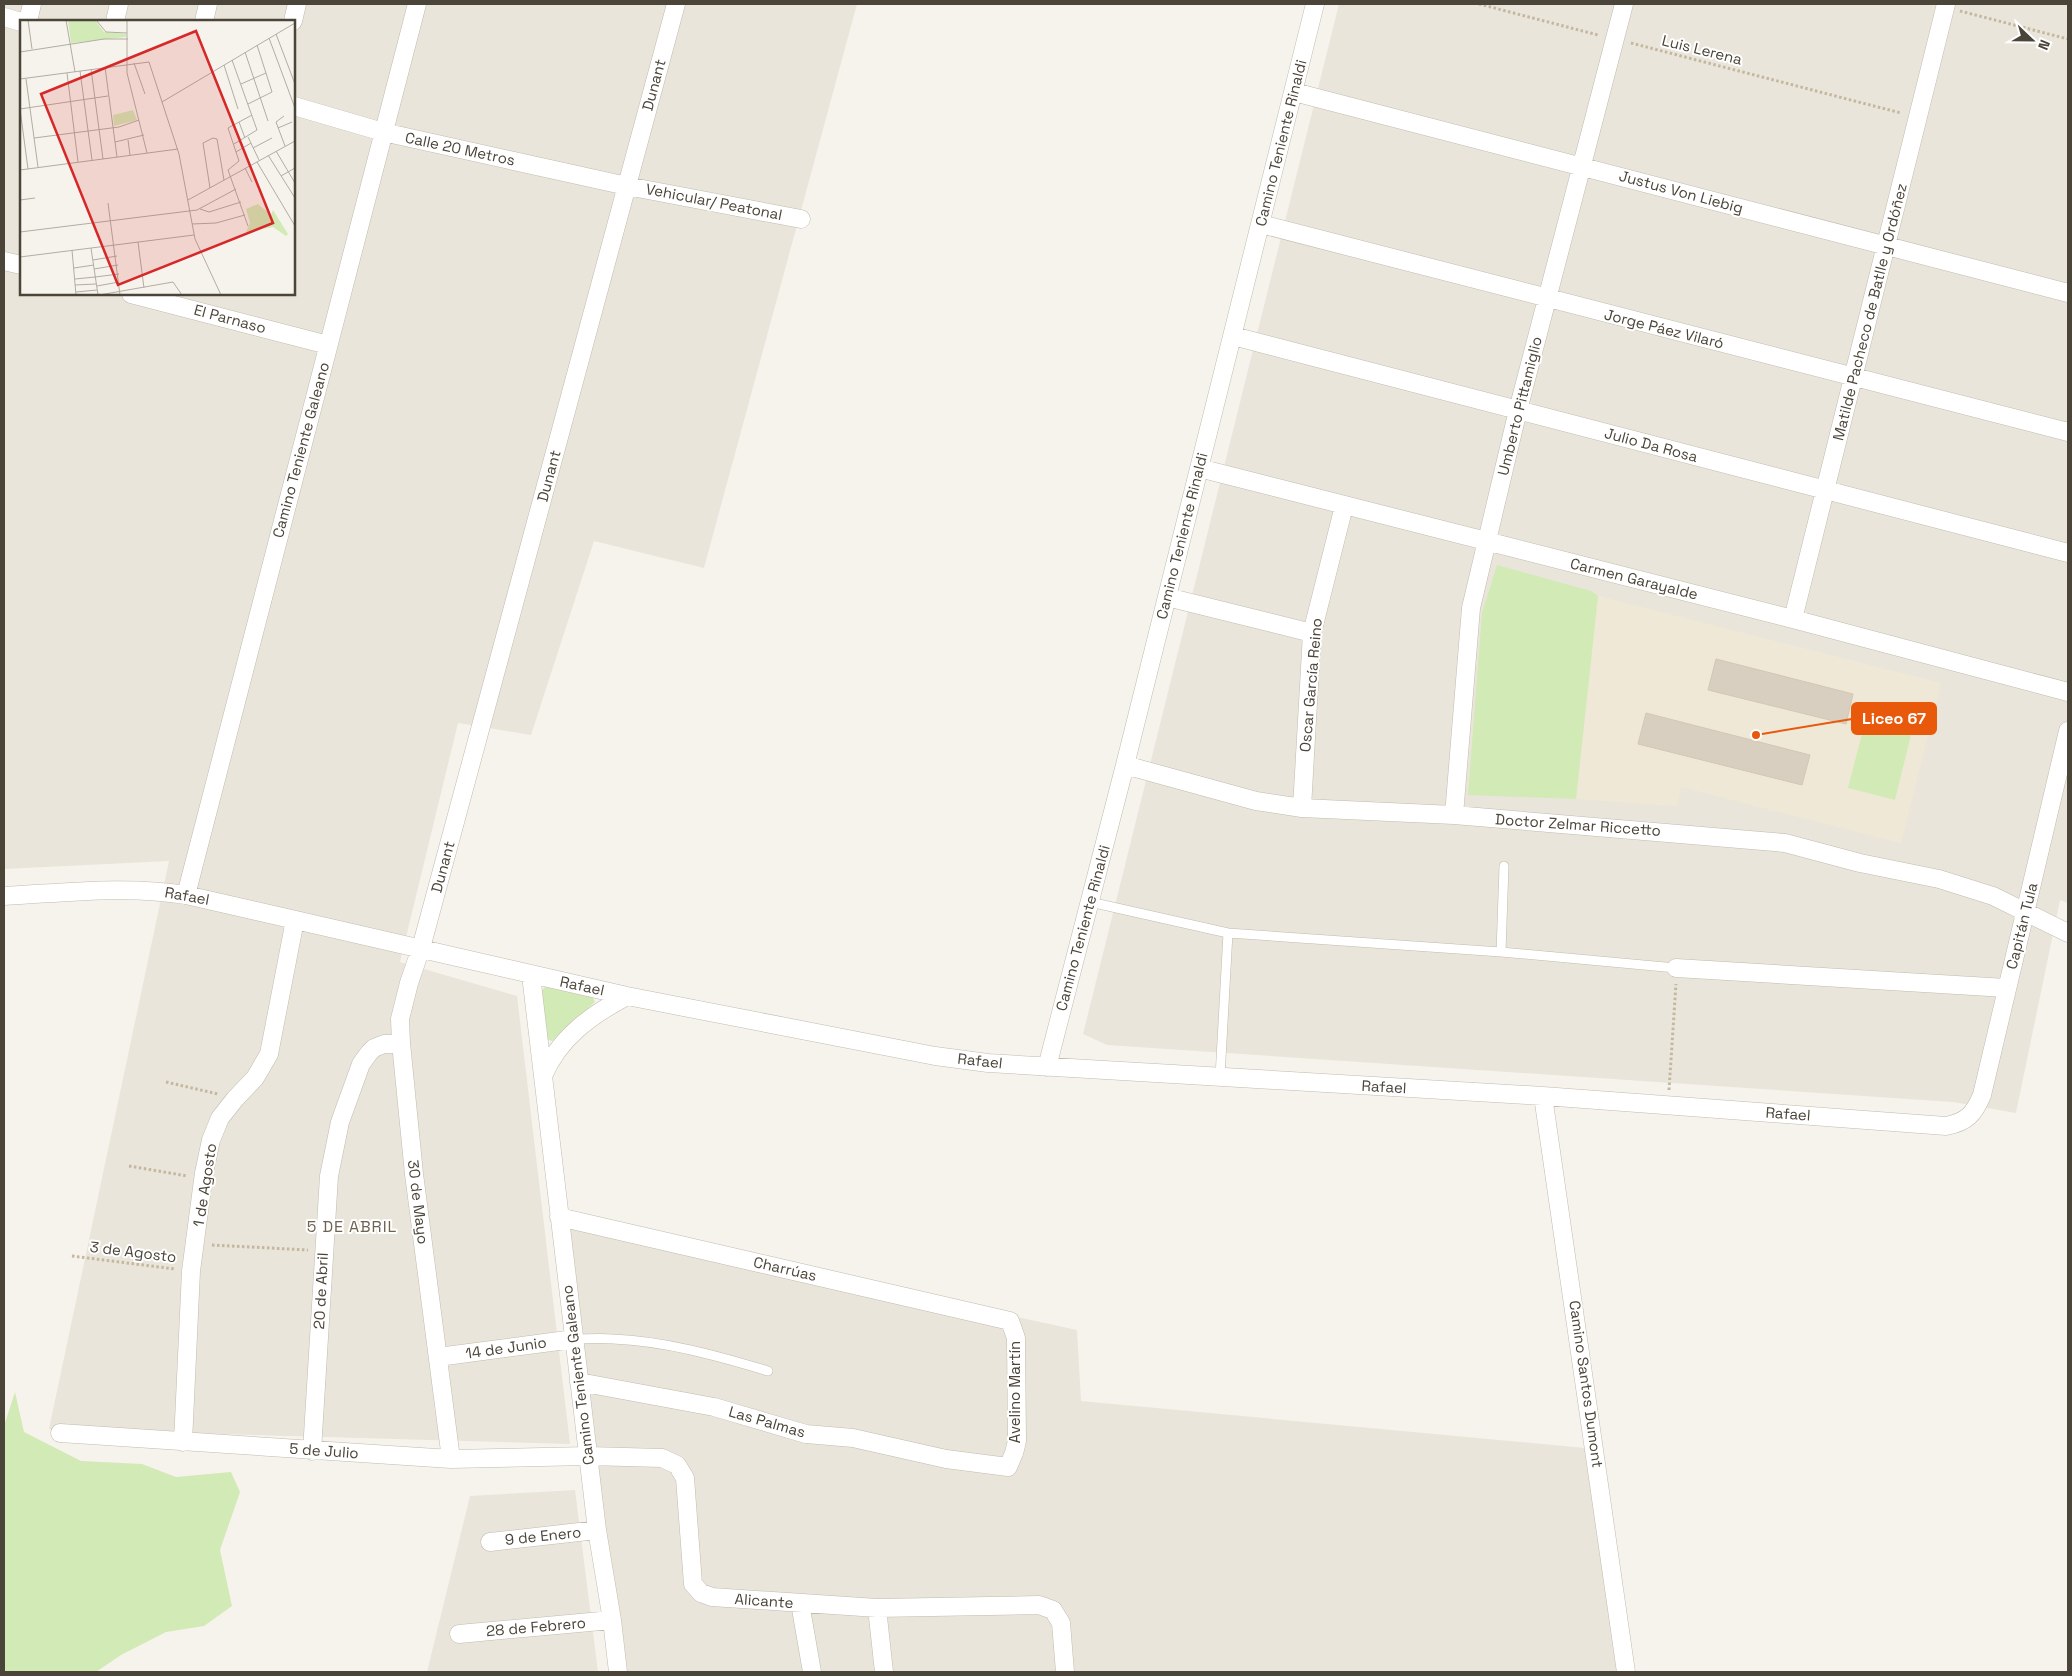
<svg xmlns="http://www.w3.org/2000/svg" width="2072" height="1676" font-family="'Space Grotesk',sans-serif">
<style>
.residential{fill:#eae5da;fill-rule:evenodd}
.education{fill:#efe8d6}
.green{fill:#d2eab5}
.building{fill:#d8cfc1;stroke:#d3c7b4}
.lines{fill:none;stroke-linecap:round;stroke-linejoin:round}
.service-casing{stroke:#c2bbae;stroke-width:10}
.minor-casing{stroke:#c2bbae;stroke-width:19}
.path{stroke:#c4b79f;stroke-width:3;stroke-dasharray:2.5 2.5;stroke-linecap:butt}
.service{stroke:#fff;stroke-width:9}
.minor{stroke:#fff;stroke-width:18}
.labels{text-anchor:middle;stroke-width:4;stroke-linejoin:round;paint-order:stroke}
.street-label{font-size:15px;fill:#4b4439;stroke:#fff}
.neighbourhood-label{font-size:16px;letter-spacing:1px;fill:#6e6250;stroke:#fff}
.inset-road{fill:none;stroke:#b2ada4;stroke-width:1}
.view{fill:#d62828;fill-opacity:0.15;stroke:#d62828;stroke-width:2.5}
.inset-edge{fill:none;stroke:#4b4439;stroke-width:2.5}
.leader{fill:none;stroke:#e8590c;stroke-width:2}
.callout-dot{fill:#e8590c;stroke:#fff;stroke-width:2}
.callout{fill:#e8590c;stroke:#e8590c;stroke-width:2}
.callout-label{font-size:16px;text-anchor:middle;font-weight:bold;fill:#fff}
</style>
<rect width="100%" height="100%" fill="#f6f3ec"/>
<path class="residential" d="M4,4H857L704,568L594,541L531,735L458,723L400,962L517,996L570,1444L49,1429L169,861L4,869ZM21,21H294V294H21Z
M1339,4H2068V903L2060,900L2016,1113L1953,1102L1107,1045L1083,1034Z
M559,1217L1077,1330L1081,1401L1595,1449L1626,1672H618Z
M575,1490L598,1672H427L470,1496Z"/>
<path class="education" d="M1598,596L1941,683L1901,843L1681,787L1677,806L1576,799Z"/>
<path class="green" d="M1497,565L1591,591L1598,596L1576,799L1468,795L1482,613Z
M1869,707L1915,718L1895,800L1848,788Z
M547,985L591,993L595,1002L552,1041L546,1039L540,992Z
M15,1392L24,1432L81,1461L142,1464L176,1477L231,1472L240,1492L220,1550L232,1606L204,1626L166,1632L121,1655L96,1672H4V1426Z"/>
<path class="building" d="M1716,659L1853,694L1846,724L1708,690Z
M1646,713L1810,755L1802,785L1638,744Z"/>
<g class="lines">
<g class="service-casing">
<path id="service" d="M1090,902L1228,933L1501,952L1676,968
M1501,952L1504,866
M1220,1077L1228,933
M574,1339C587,1339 600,1338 613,1339C665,1341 718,1356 768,1371"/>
</g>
<g class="minor-casing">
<path id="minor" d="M4,17L21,22
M28,21L32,4
M115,21L119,4
M204,21L208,4
M293,21L297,4
M1294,92L2068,293
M294,106L383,132L627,186L801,219
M1261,224L2068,432
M4,261L21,265
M131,294L328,345
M1233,336L2068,553
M1199,468L1793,619L2068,692
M1167,597L1312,633
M1793,619L1946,4
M1125,765L1256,801L1302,808L1454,815L1785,843L1860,863L1939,879L1993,896L2068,933
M1302,808L1312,633L1344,506
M1454,815L1471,608L1518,410L1624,4
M186,895L417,4
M4,896C64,893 125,885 186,895L627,996L935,1056L988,1063L1543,1096L1946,1126C1967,1122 1974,1114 1982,1095L2068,731
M1676,968L2006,988
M531,975L597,1530L612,1620L618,1672
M1047,1067L1125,765L1315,4
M543,1076C559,1038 591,1015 627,996
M1543,1096L1626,1672
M559,1217L1010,1321L1016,1338L1017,1441L1014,1453L1008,1467L946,1459L853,1438L806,1434L714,1407L579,1382
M438,1357L574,1339
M60,1433L451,1459L588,1456L662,1458L677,1465L685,1478L693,1584L701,1593L712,1597L877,1608L1039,1605L1053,1610L1061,1623L1065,1672
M183,1442L191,1271L204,1173L211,1140L220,1118L235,1099L255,1078L269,1054L295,920
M312,1451L329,1176L340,1122L361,1064L369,1053L374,1048L384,1044L401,1043
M451,1459L414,1174L401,1043L400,1019L409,983L421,948L676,4
M490,1542L597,1530
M800,1603L812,1672
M877,1608L884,1672
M459,1634L612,1620"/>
</g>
<path class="path" d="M1479,4L1598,35
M1960,11L2068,39
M1631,43L1901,113
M166,1082L218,1094
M1669,1090L1676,984
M129,1166L187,1176
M212,1245L308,1250
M72,1256L175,1269"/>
<use href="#service" class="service"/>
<use href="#minor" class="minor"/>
</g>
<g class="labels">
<g class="street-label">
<text transform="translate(1702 50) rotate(14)" y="5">Luis Lerena</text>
<text transform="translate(654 85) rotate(-75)" y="5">Dunant</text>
<text transform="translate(1281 143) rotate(-76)" y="5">Camino Teniente Rinaldi</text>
<text transform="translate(460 149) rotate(12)" y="5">Calle 20 Metros</text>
<text transform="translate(1681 192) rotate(15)" y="5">Justus Von Liebig</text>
<text transform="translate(714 202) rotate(11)" y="5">Vehicular/ Peatonal</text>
<text transform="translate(1870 312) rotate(-76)" y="5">Matilde Pacheco de Batlle y Ordóñez</text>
<text transform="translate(230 319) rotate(15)" y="5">El Parnaso</text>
<text transform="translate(1664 329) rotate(14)" y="5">Jorge Páez Vilaró</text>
<text transform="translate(1520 406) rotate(-76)" y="5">Umberto Pittamiglio</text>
<text transform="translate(1651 445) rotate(15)" y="5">Julio Da Rosa</text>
<text transform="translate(301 450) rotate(-75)" y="5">Camino Teniente Galeano</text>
<text transform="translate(549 476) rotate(-75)" y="5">Dunant</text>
<text transform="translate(1182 536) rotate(-76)" y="5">Camino Teniente Rinaldi</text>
<text transform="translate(1634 579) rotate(14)" y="5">Carmen Garayalde</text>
<text transform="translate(1311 685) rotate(-85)" y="5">Oscar García Reino</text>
<text transform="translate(1578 825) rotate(4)" y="5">Doctor Zelmar Riccetto</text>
<text transform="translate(443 867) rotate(-75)" y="5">Dunant</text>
<text transform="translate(187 896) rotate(10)" y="5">Rafael</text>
<text transform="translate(2022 926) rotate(-76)" y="5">Capitán Tula</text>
<text transform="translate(1083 928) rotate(-75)" y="5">Camino Teniente Rinaldi</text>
<text transform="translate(582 986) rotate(12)" y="5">Rafael</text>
<text transform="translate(980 1061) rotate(6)" y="5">Rafael</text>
<text transform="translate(1384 1087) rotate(3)" y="5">Rafael</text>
<text transform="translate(1788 1114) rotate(4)" y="5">Rafael</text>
<text transform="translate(205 1185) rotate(-81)" y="5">1 de Agosto</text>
<text transform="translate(418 1202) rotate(83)" y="5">30 de Mayo</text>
<text transform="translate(133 1252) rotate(7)" y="5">3 de Agosto</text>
<text transform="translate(785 1269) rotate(13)" y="5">Charrúas</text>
<text transform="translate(321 1291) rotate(-87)" y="5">20 de Abril</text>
<text transform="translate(506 1348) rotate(-8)" y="5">14 de Junio</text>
<text transform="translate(578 1375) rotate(-97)" y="5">Camino Teniente Galeano</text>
<text transform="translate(1586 1384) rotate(82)" y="5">Camino Santos Dumont</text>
<text transform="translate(1015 1392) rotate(-90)" y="5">Avelino Martín</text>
<text transform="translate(767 1422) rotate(16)" y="5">Las Palmas</text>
<text transform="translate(324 1451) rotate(4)" y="5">5 de Julio</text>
<text transform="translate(543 1536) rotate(-6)" y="5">9 de Enero</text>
<text transform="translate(764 1601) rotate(4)" y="5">Alicante</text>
<text transform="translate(536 1627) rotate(-5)" y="5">28 de Febrero</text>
</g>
<g class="neighbourhood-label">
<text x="352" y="1232">5 DE ABRIL</text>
</g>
</g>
<g transform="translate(20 20)">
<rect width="275" height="275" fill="#f6f3ec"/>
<path d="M48,0H75L84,12L106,14V17L51,23ZM113,90L117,100L94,106L93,95ZM238,184L251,195L253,190L268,214L266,216L253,207L226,212L230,203L226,189Z" fill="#d2eab5"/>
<path class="inset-road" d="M8,0L12,29M46,0L55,52M76,0L86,12L107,13M107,0V53L127,133M256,14L275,64M249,18L275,88M0,32L84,19H108M225,32L248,101M212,40L237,110L214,124M114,43L125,74M204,45L218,89M85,47L97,137M71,49L83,139M60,51L72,140M47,53L58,142M0,59L129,42L159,134L175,219L201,275M6,59L18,147M221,64L246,53M142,82L275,3M228,84L252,72L237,25M0,89L88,76M0,89L8,149M264,96L256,102L265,126M219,102L225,118M258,108L272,102M228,117L239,140M14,118L99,107L119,100M108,120L110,135M95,122L124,115M233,128L252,118M256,131L275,163M216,132L231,123M248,135L275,178M237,142L275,206M225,148L232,162M0,150L158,129M261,156L275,148M190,168L183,123L193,118L197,119L204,160M0,180L15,178M168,180L275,121M88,183L100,275M180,189L189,192L221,182M172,204L196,203L225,195M228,206L208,150L219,141L208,108L232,95M0,212L177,190L216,169M118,222L124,268M71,228L78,275M52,230L56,275M0,237L174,215M73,240L97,236M54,248L74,245M74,249L98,245M75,257L99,254M55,259L75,257M55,265L76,264M77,266L99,262M56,272L77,270M79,275L153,262L162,275"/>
<path class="view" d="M176,11L253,203L98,265L21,74Z"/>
<rect width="275" height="275" class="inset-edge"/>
</g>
<path class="leader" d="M1756 735L1852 719"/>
<circle class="callout-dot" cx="1756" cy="735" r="5"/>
<rect class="callout" x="1852" y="703" width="84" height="31" rx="5"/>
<g class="callout-label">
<text x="1894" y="724">Liceo 67</text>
</g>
<rect width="2072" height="1676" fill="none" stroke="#4b4439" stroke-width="10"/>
<g transform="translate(2032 40) rotate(112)" stroke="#ffffff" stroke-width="4" paint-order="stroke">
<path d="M0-4L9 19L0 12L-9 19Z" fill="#4b4439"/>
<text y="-8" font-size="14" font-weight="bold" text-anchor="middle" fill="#4b4439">N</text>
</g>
</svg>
